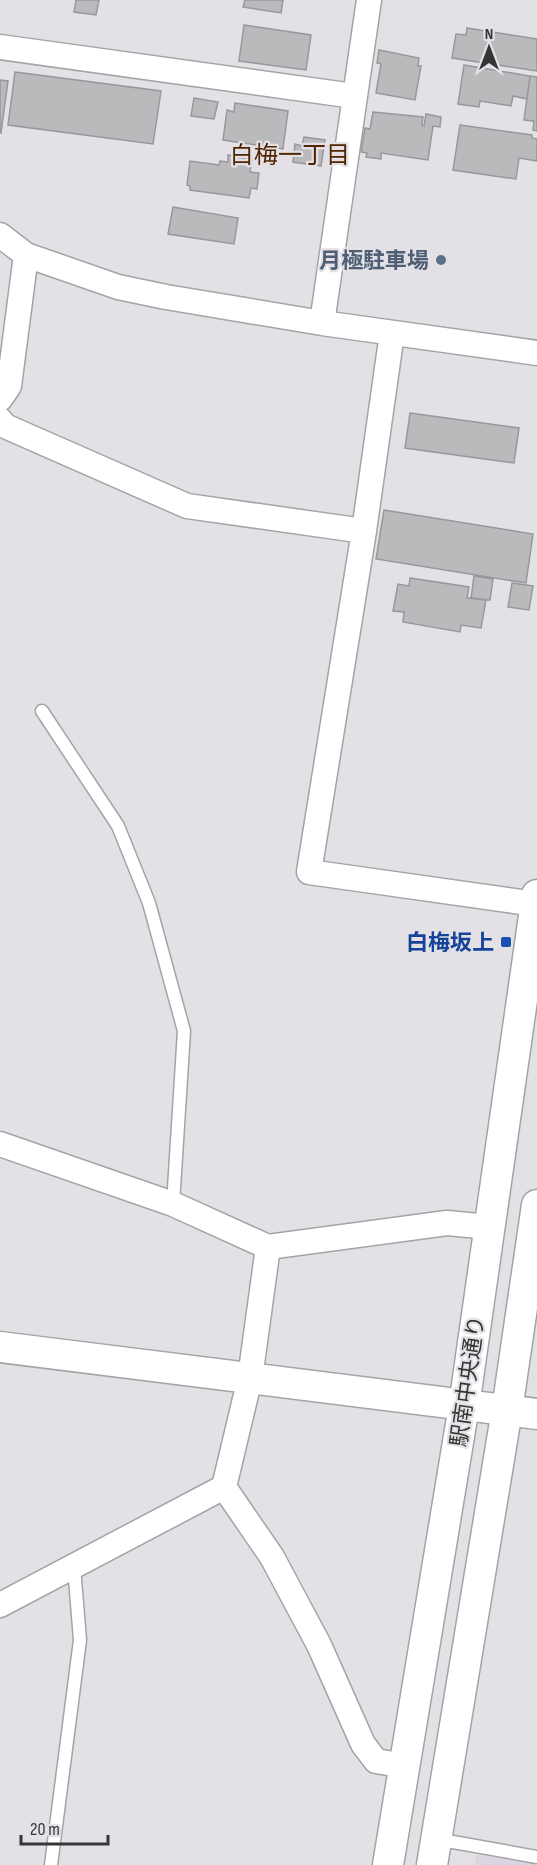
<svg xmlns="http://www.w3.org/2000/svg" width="537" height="1865" font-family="'Sofia Sans Condensed','Noto Sans JP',sans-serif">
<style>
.built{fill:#dad5e0}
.building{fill:#bab9bc;stroke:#99979b;stroke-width:1.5}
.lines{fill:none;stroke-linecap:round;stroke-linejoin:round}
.service-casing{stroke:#a5a3a6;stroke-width:15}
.minor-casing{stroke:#a5a3a6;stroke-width:27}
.tertiary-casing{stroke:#a5a3a6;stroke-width:33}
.service{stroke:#fff;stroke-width:12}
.minor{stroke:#fff;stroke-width:24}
.tertiary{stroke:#fff;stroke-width:30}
.service-dot{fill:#5c6f8a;stroke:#e3e1e5;stroke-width:2}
.transit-dot{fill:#1a4fb4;stroke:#e3e1e5;stroke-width:2}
.labels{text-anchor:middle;stroke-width:4.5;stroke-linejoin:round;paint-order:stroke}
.service-label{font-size:22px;font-weight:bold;fill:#4e5e75;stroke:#e3e1e5;text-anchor:end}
.transit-label{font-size:22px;font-weight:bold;fill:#164399;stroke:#e3e1e5;text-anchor:end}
.street-label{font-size:22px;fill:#363536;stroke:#e3e1e5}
.neighbourhood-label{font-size:24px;fill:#502400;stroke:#e3e1e5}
</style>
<rect width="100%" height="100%" fill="#e3e1e5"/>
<path class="built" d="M476,1855L537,1863V1865H475Z"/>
<path class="building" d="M76,0H99L96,15L74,12Z
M245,0H283L281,13L243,7Z
M244,25L311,35L306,70L239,61Z
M467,28L537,39V71L452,58L456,34L466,35Z
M379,50L419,58L418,66H421L415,100L376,93L381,64L377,63Z
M464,65L530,76L527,99L513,96L511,106L480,101L479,107L458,104Z
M15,72L161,91L153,144L8,125Z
M530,76L537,77V131L533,130L534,121L524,120Z
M0,80L8,81L1,133H0Z
M194,98L218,102L214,119L191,116Z
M235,103L288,111L283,149L223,140L227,110L234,112Z
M373,112L423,117L422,125L424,126L426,114L441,117L440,127L433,126L428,160L381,153V159L366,157L367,153L361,152L365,128L370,129Z
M460,125L532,135V138L537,139V161L519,158L516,179L453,170Z
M304,137L325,140L321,166L293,162L295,144L302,146Z
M228,155L252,159L250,172L259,173L257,189L251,188L249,198L190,190V186L187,185L190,161L219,165L220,161L228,162Z
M173,207L238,218L234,244L168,234Z
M410,413L519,428L514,463L405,448Z
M384,510L533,534L526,583L376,559Z
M474,576L493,579L490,600L471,598Z
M410,578L469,587L467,598L486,600L481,628L461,625L460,632L403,622L404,612L393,611L398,584L409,586Z
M512,583L533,586L529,610L508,607Z"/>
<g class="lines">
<g class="service-casing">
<path id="service" d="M42,711L118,826L149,903L184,1031L173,1204
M436,1839L537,1857
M51,1865L80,1640L74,1567"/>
</g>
<g class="minor-casing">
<path id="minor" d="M0,47L354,96
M0,235L26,255L118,287L166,297L322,323L537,353
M322,323L369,0
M392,333L364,531L309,872L536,904
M0,399L9,386L26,255
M0,420L5,426L187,506L364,531
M0,1144L173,1204L268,1247
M224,1487L272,1557L319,1645L363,1744L376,1761L405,1766
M0,1605L224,1487L250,1378L268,1247L447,1223L489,1227"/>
</g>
<g class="tertiary-casing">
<path id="tertiary" d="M0,1347L537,1414
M388,1865L464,1406L537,895
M432,1865L507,1410L537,1205"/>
</g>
<use href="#service" class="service"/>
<use href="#minor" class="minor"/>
<use href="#tertiary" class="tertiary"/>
</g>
<circle class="service-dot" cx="441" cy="260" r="6"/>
<rect class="transit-dot" x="500" y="936" width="12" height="12" rx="3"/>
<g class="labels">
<g class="service-label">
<text x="429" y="268">月極駐車場</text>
</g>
<g class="transit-label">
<text x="494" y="950">白梅坂上</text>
</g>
<g class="street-label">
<text transform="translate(467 1381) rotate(-82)" y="8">駅南中央通り</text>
</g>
<g class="neighbourhood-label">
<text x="290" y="163">白梅一丁目</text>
</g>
</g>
<g transform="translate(489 48)" stroke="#e3e1e5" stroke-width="4.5" paint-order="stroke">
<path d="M0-4.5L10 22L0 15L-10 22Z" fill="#363536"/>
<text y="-9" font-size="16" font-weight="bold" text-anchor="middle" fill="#363536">N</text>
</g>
<path d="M21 1835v9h87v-9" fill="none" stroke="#363536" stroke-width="3"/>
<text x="30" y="1835" font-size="18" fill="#363536" stroke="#e3e1e5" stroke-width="4.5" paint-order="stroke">20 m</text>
</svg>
